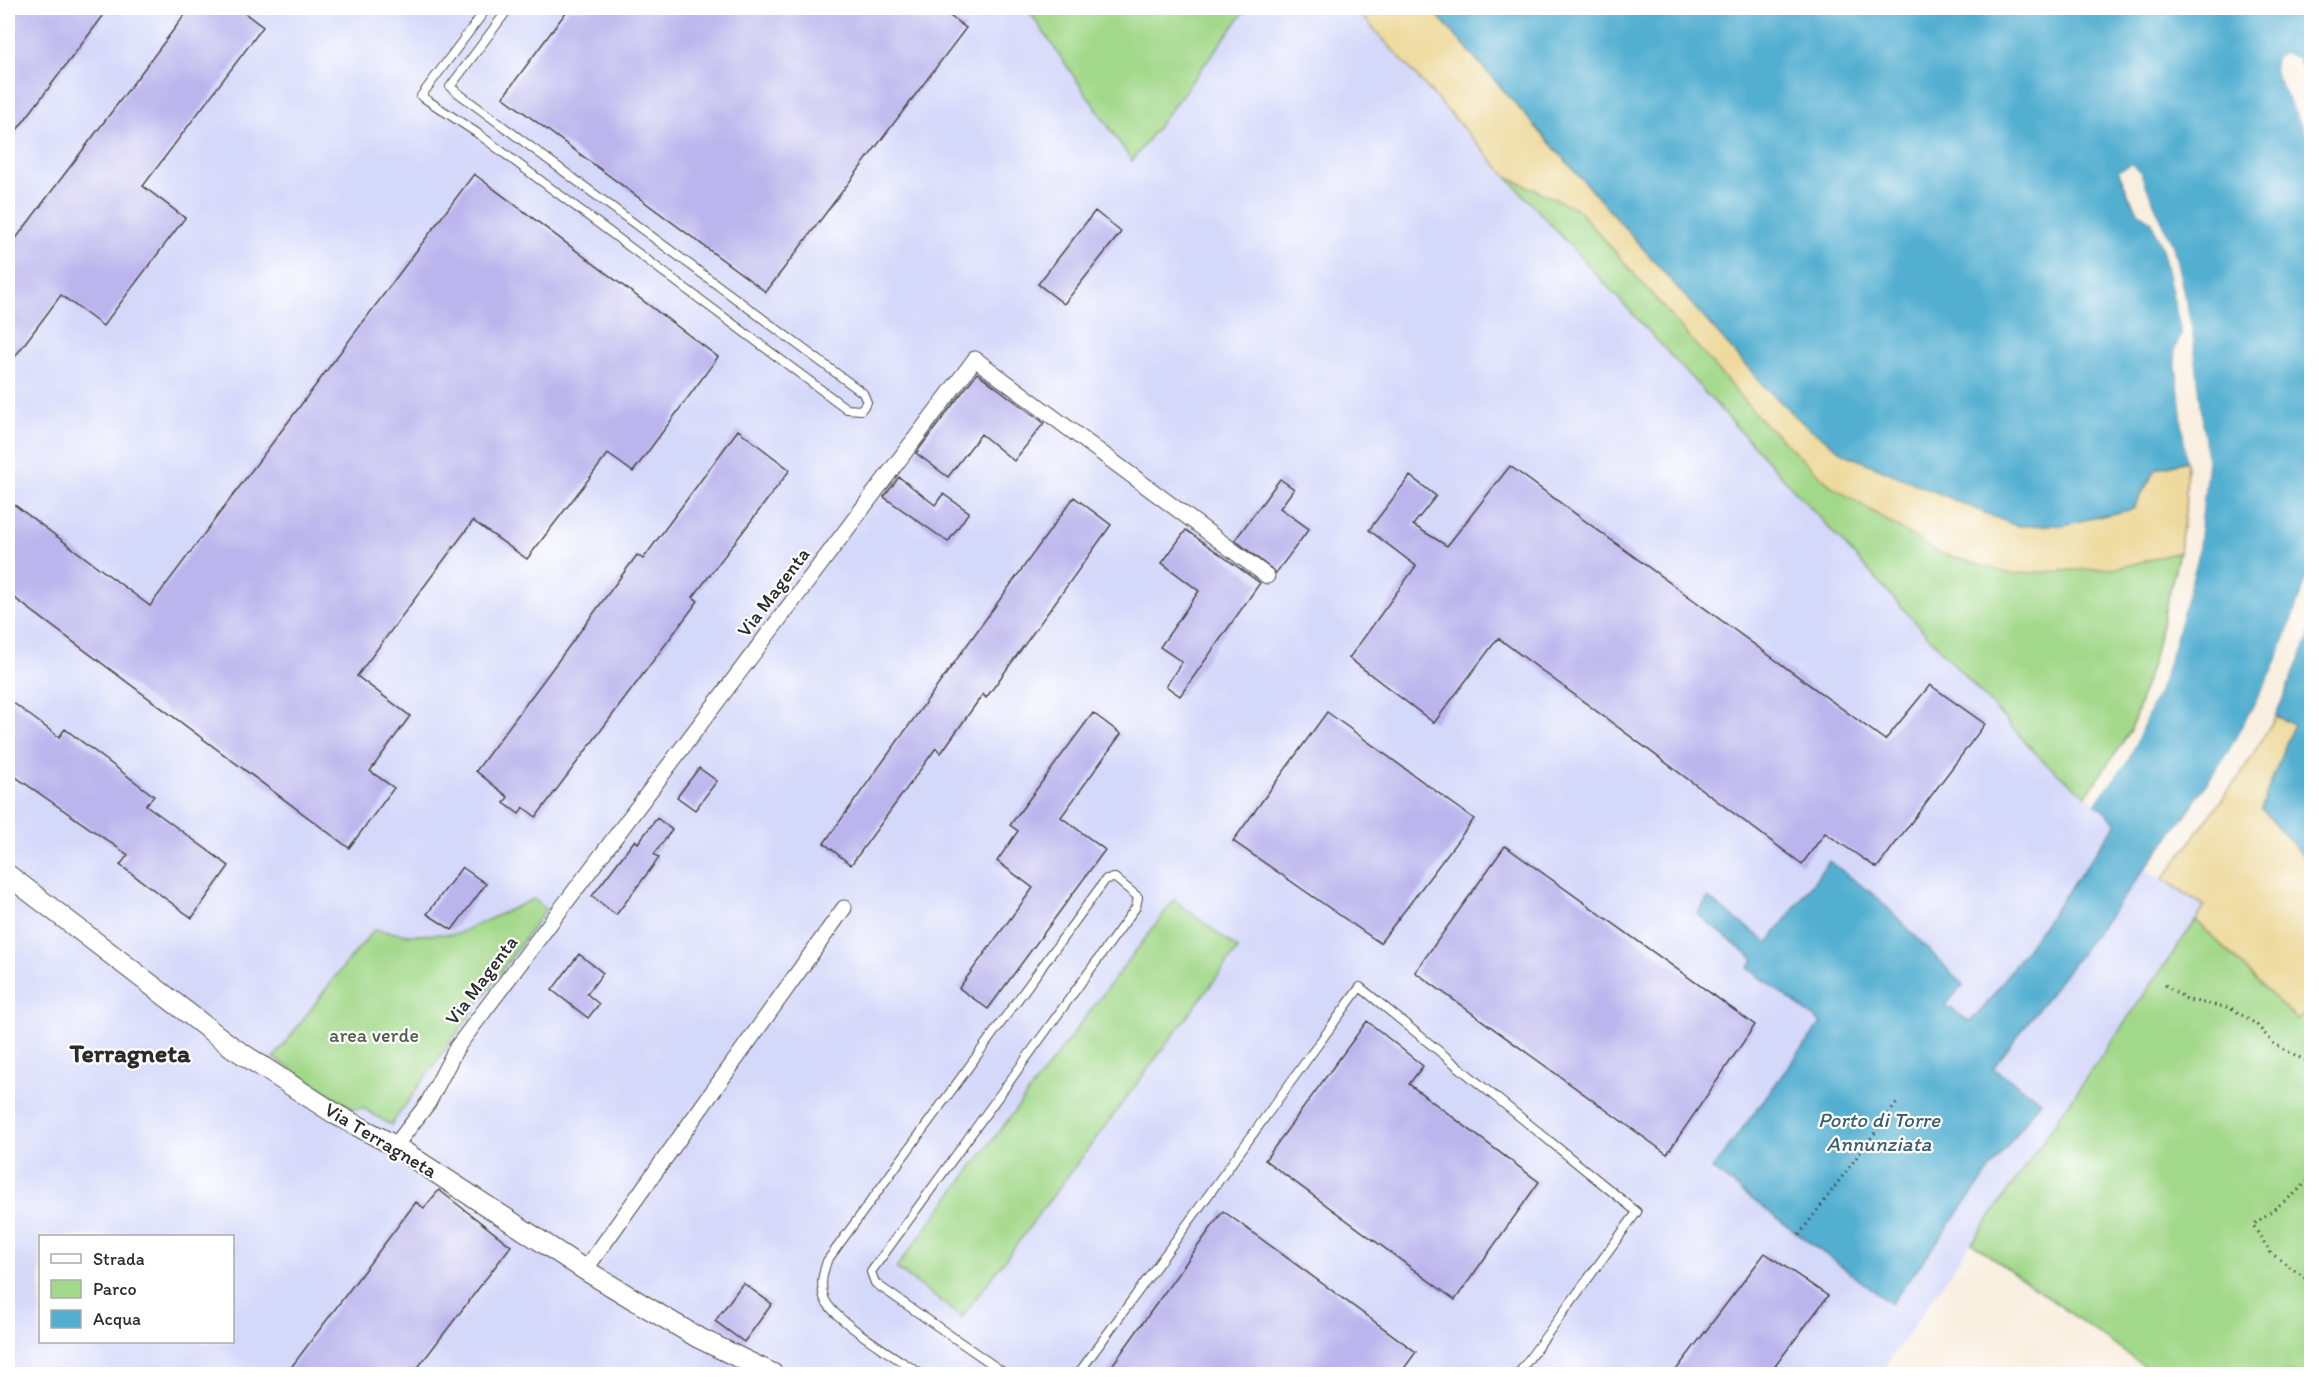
<svg xmlns="http://www.w3.org/2000/svg" width="2319" height="1382" font-family="Itim,sans-serif">
<style>
.built{fill:#d4d8f9;fill-rule:evenodd}
.green{fill:#a2d889;stroke:#66825a;stroke-width:1.5}
.sand{fill:#eeda9e;stroke:#8c8264;stroke-width:1.5}
.water{fill:#52afd0;stroke:#3e6d7e;stroke-width:1.5}
.pier{fill:#f9efe0}
.building{fill:#bcb5ed}
.lines{fill:none;stroke-linecap:round;stroke-linejoin:round}
.service-casing{stroke:#4a4846;stroke-width:10}
.minor-casing{stroke:#4a4846;stroke-width:17}
.tertiary-casing{stroke:#4a4846;stroke-width:22}
.path{stroke:#4a4846;stroke-width:3;stroke-dasharray:1.5 4.5;stroke-linecap:butt}
.service{stroke:#fff;stroke-width:8}
.minor{stroke:#fff;stroke-width:15}
.tertiary{stroke:#fff;stroke-width:20}
.labels{text-anchor:middle;stroke-width:4.5;stroke-linejoin:round;paint-order:stroke}
.street-label{font-size:20px;fill:#2b2b2b;stroke:#fff}
.park-label{font-size:20px;fill:#4f5f47;stroke:#fff}
.water-label{font-size:21px;font-style:italic;fill:#3b606d;stroke:#fff}
.district-label{font-size:26px;font-weight:bold;fill:#2b2b2b;stroke:#fff}
</style>
<rect width="100%" height="100%" fill="#fff"/>
<filter id="ink" filterUnits="userSpaceOnUse"><feTurbulence type="fractalNoise" baseFrequency=".0167" numOctaves="2"/><feDisplacementMap in="SourceGraphic" scale="12" xChannelSelector="R" yChannelSelector="G"/><feConvolveMatrix kernelMatrix="1 2 1 2 8 2 1 2 1" color-interpolation-filters="sRGB"/></filter>
<filter id="wash" filterUnits="userSpaceOnUse"><feTurbulence type="fractalNoise" baseFrequency=".008" numOctaves="4" result="noise"/><feDisplacementMap in="SourceGraphic" scale="24" xChannelSelector="R" yChannelSelector="G"/><feGaussianBlur stdDeviation="1.35" result="paint"/><feColorMatrix in="noise" values="0 0 0 0 0 0 0 0 0 0 0 0 0 0 0 0 0 1.4 0 .05"/><feComposite in="paint" operator="in"/></filter>
<g filter="url(#wash)">
<rect width="100%" height="100%" fill="#f9efe0"/>
<path class="built" d="M8,8H1027L1132,161L1247,8H1355L1507,177L2043,761L2118,822L1985,1006L1970,1022L1946,1005L1963,985L1829,861L1768,943L1708,899L1697,914L1754,959L1749,969L1821,1023L1713,1169L2041,1101L1992,1068L2146,869L2205,906L1880,1374H19L8,1369ZM40,1236H232V1342H40Z"/>
<path class="green" d="M1027,8H1247L1132,161Z
M1507,177L1578,209L1760,418L1830,485L2122,567L2179,552L2154,657L2131,730L2086,796L2043,761Z
M533,899L546,909L391,1125L363,1108L353,1109L274,1058L335,977L374,930L409,935L457,934Z
M1174,900L1238,949L962,1317L896,1268Z
M2196,920L2296,1019L2311,1006V1374H2155L1972,1243Z"/>
<path class="sand" d="M1355,8H1431L1765,387L1804,424L2133,509L2156,469L2187,461L2185,513L2179,552L2122,567L2010,574L1937,552L1830,485L1759,418L1578,209L1507,177Z
M2276,716L2294,725L2262,808L2311,865V1006L2297,1020L2196,920L2205,906L2163,879L2241,774Z"/>
<path class="water" d="M1431,8H2311V89L2296,58L2285,54L2276,58L2274,69L2311,144V568L2274,669L2230,749L2190,810L1993,1068L2041,1101L1891,1304L1712,1169L1821,1023L1748,968L1754,959L1697,914L1708,898L1768,943L1829,861L1878,898L1963,985L1946,1005L1970,1022L1985,1006L2117,823L2095,803L2128,759L2162,681L2173,647L2197,559L2207,464L2192,331L2173,248L2140,173L2132,164L2119,171L2129,196L2139,212L2152,221L2163,250L2182,334L2175,351L2187,461L2156,469L2133,509L2063,525L2016,526L1845,454L1804,424L1765,387Z
M2311,629V865L2261,808L2293,725L2276,716Z"/>
<path class="pier" d="M2285,54L2297,58L2311,89V92L2294,61L2285,57L2279,60L2277,69L2312,137L2311,144L2274,69L2276,58Z
M2132,164L2140,173L2173,248L2192,331L2207,464L2197,559L2173,647L2162,681L2128,760L2095,803L2093,802L2126,758L2159,680L2171,646L2194,559L2204,464L2189,331L2170,249L2137,175L2131,168L2123,172L2141,210L2155,220L2166,249L2185,334L2178,351L2190,460L2187,464L2175,350L2182,334L2163,250L2152,221L2139,212L2119,171Z
M2311,568L2312,577L2276,670L2232,751L2192,812L2149,870L2146,869L2190,810L2230,749L2274,669Z
M2312,626L2309,635L2274,718L2273,715L2309,627Z"/>
<g id="blocks">
<path class="building" d="M8,8H109L8,142Z
M190,8H238L263,27L143,186L185,218L103,326L61,295L8,366V249Z
M569,8H939L966,28L766,292L503,97Z
M474,174L718,357L633,472L608,454L527,559L473,521L357,676L410,716L370,771L394,788L349,848L8,593V500L150,606Z
M1095,211L1121,232L1064,304L1038,284Z
M977,373L1044,423L1014,461L981,434L948,477L916,453Z
M738,430L790,470L693,597L698,601L536,817L523,807L519,814L504,803L508,797L476,771L637,555L643,559Z
M1510,466L1885,740L1930,685L1985,724L1877,868L1825,833L1802,864L1498,638L1434,723L1349,658L1416,566L1369,530L1410,476L1436,496L1413,525L1447,546Z
M899,477L935,505L943,494L969,512L948,542L884,497Z
M1280,479L1294,489L1280,508L1309,529L1276,573L1235,540Z
M1074,497L1111,525L986,698L983,694L941,753L936,748L851,865L824,843Z
M1186,530L1260,583L1180,696L1166,686L1182,662L1160,647L1199,591L1162,563Z
M8,699L59,737L65,729L154,796L146,805L229,866L192,918L120,865L128,855L10,773L15,766L8,761Z
M1327,712L1474,819L1380,943L1233,841Z
M1093,713L1121,734L1061,817L1105,850L988,1009L959,988L1033,888L997,861L1018,831L1010,825Z
M699,768L717,781L695,810L677,797Z
M657,818L672,830L654,854L659,858L616,915L592,896L635,840L638,843Z
M1505,846L1755,1025L1667,1154L1415,972Z
M462,867L486,884L452,930L427,914Z
M579,954L603,973L587,994L599,1004L588,1018L552,990Z
M1367,1021L1423,1066L1409,1084L1539,1182L1455,1300L1265,1160Z
M439,1190L511,1246L413,1374H286L416,1202L424,1208Z
M1223,1211L1416,1352L1400,1374H1106Z
M1765,1253L1828,1296L1769,1374H1673Z
M743,1283L772,1304L744,1342L715,1321Z"/>
</g>
</g>
<g filter="url(#ink)">
<use href="#blocks" fill-opacity="0" stroke="#4a4846" stroke-width="1.5"/>
<g class="lines">
<g class="service-casing">
<path id="service" d="M487,8L421,96L477,133L847,409L861,410L867,402L863,393L450,87L509,8
M921,1374C900,1360 830,1319 824,1297C820,1284 823,1273 827,1261L1106,879L1115,878L1138,897L1136,907L871,1272L875,1283L1006,1374
M1078,1374L1360,987L1637,1212L1518,1374"/>
</g>
<g class="minor-casing">
<path id="minor" d="M395,1146L428,1103L457,1047L975,359L1267,576
M585,1270L844,908"/>
</g>
<g class="tertiary-casing">
<path id="tertiary" d="M8,875L232,1047L337,1115L395,1146L585,1270L653,1311L697,1337L773,1374"/>
</g>
<path class="path" d="M2165,985L2188,1000L2231,1008L2256,1024L2274,1044L2312,1064
M2312,1177L2294,1194L2253,1225L2271,1253L2312,1283
M1799,1235L1899,1100"/>
<use href="#service" class="service"/>
<use href="#minor" class="minor"/>
<use href="#tertiary" class="tertiary"/>
</g>
</g>
<g class="labels">
<g class="street-label">
<text transform="translate(773 592) rotate(-53)" y="7">Via Magenta</text>
<text transform="translate(481 980) rotate(-53)" y="7">Via Magenta</text>
<text transform="translate(381 1140) rotate(31)" y="7">Via Terragneta</text>
</g>
<g class="park-label">
<text x="374" y="1042">area verde</text>
</g>
<g class="water-label">
<text x="1879" y="1127">Porto di Torre<tspan x="1879" dy="24">Annunziata</tspan></text>
</g>
<g class="district-label">
<text x="130" y="1062">Terragneta</text>
</g>
</g>
<rect width="2319" height="1382" fill="none" stroke="#fff" stroke-width="30"/>
<rect x="39" y="1235" width="195" height="108" fill="#ffffff" stroke="#aaaaaa" stroke-width="1.5"/>
<rect x="51" y="1254" width="30" height="9" fill="#ffffff" stroke="#aaaaaa" stroke-width="1.5"/>
<text x="93" y="1265" font-size="18" fill="#2b2b2b">Strada</text>
<rect x="51" y="1280" width="30" height="18" fill="#a2d889" stroke="#aaaaaa" stroke-width="1.5"/>
<text x="93" y="1295" font-size="18" fill="#2b2b2b">Parco</text>
<rect x="51" y="1310" width="30" height="18" fill="#52afd0" stroke="#aaaaaa" stroke-width="1.5"/>
<text x="93" y="1325" font-size="18" fill="#2b2b2b">Acqua</text>
</svg>
